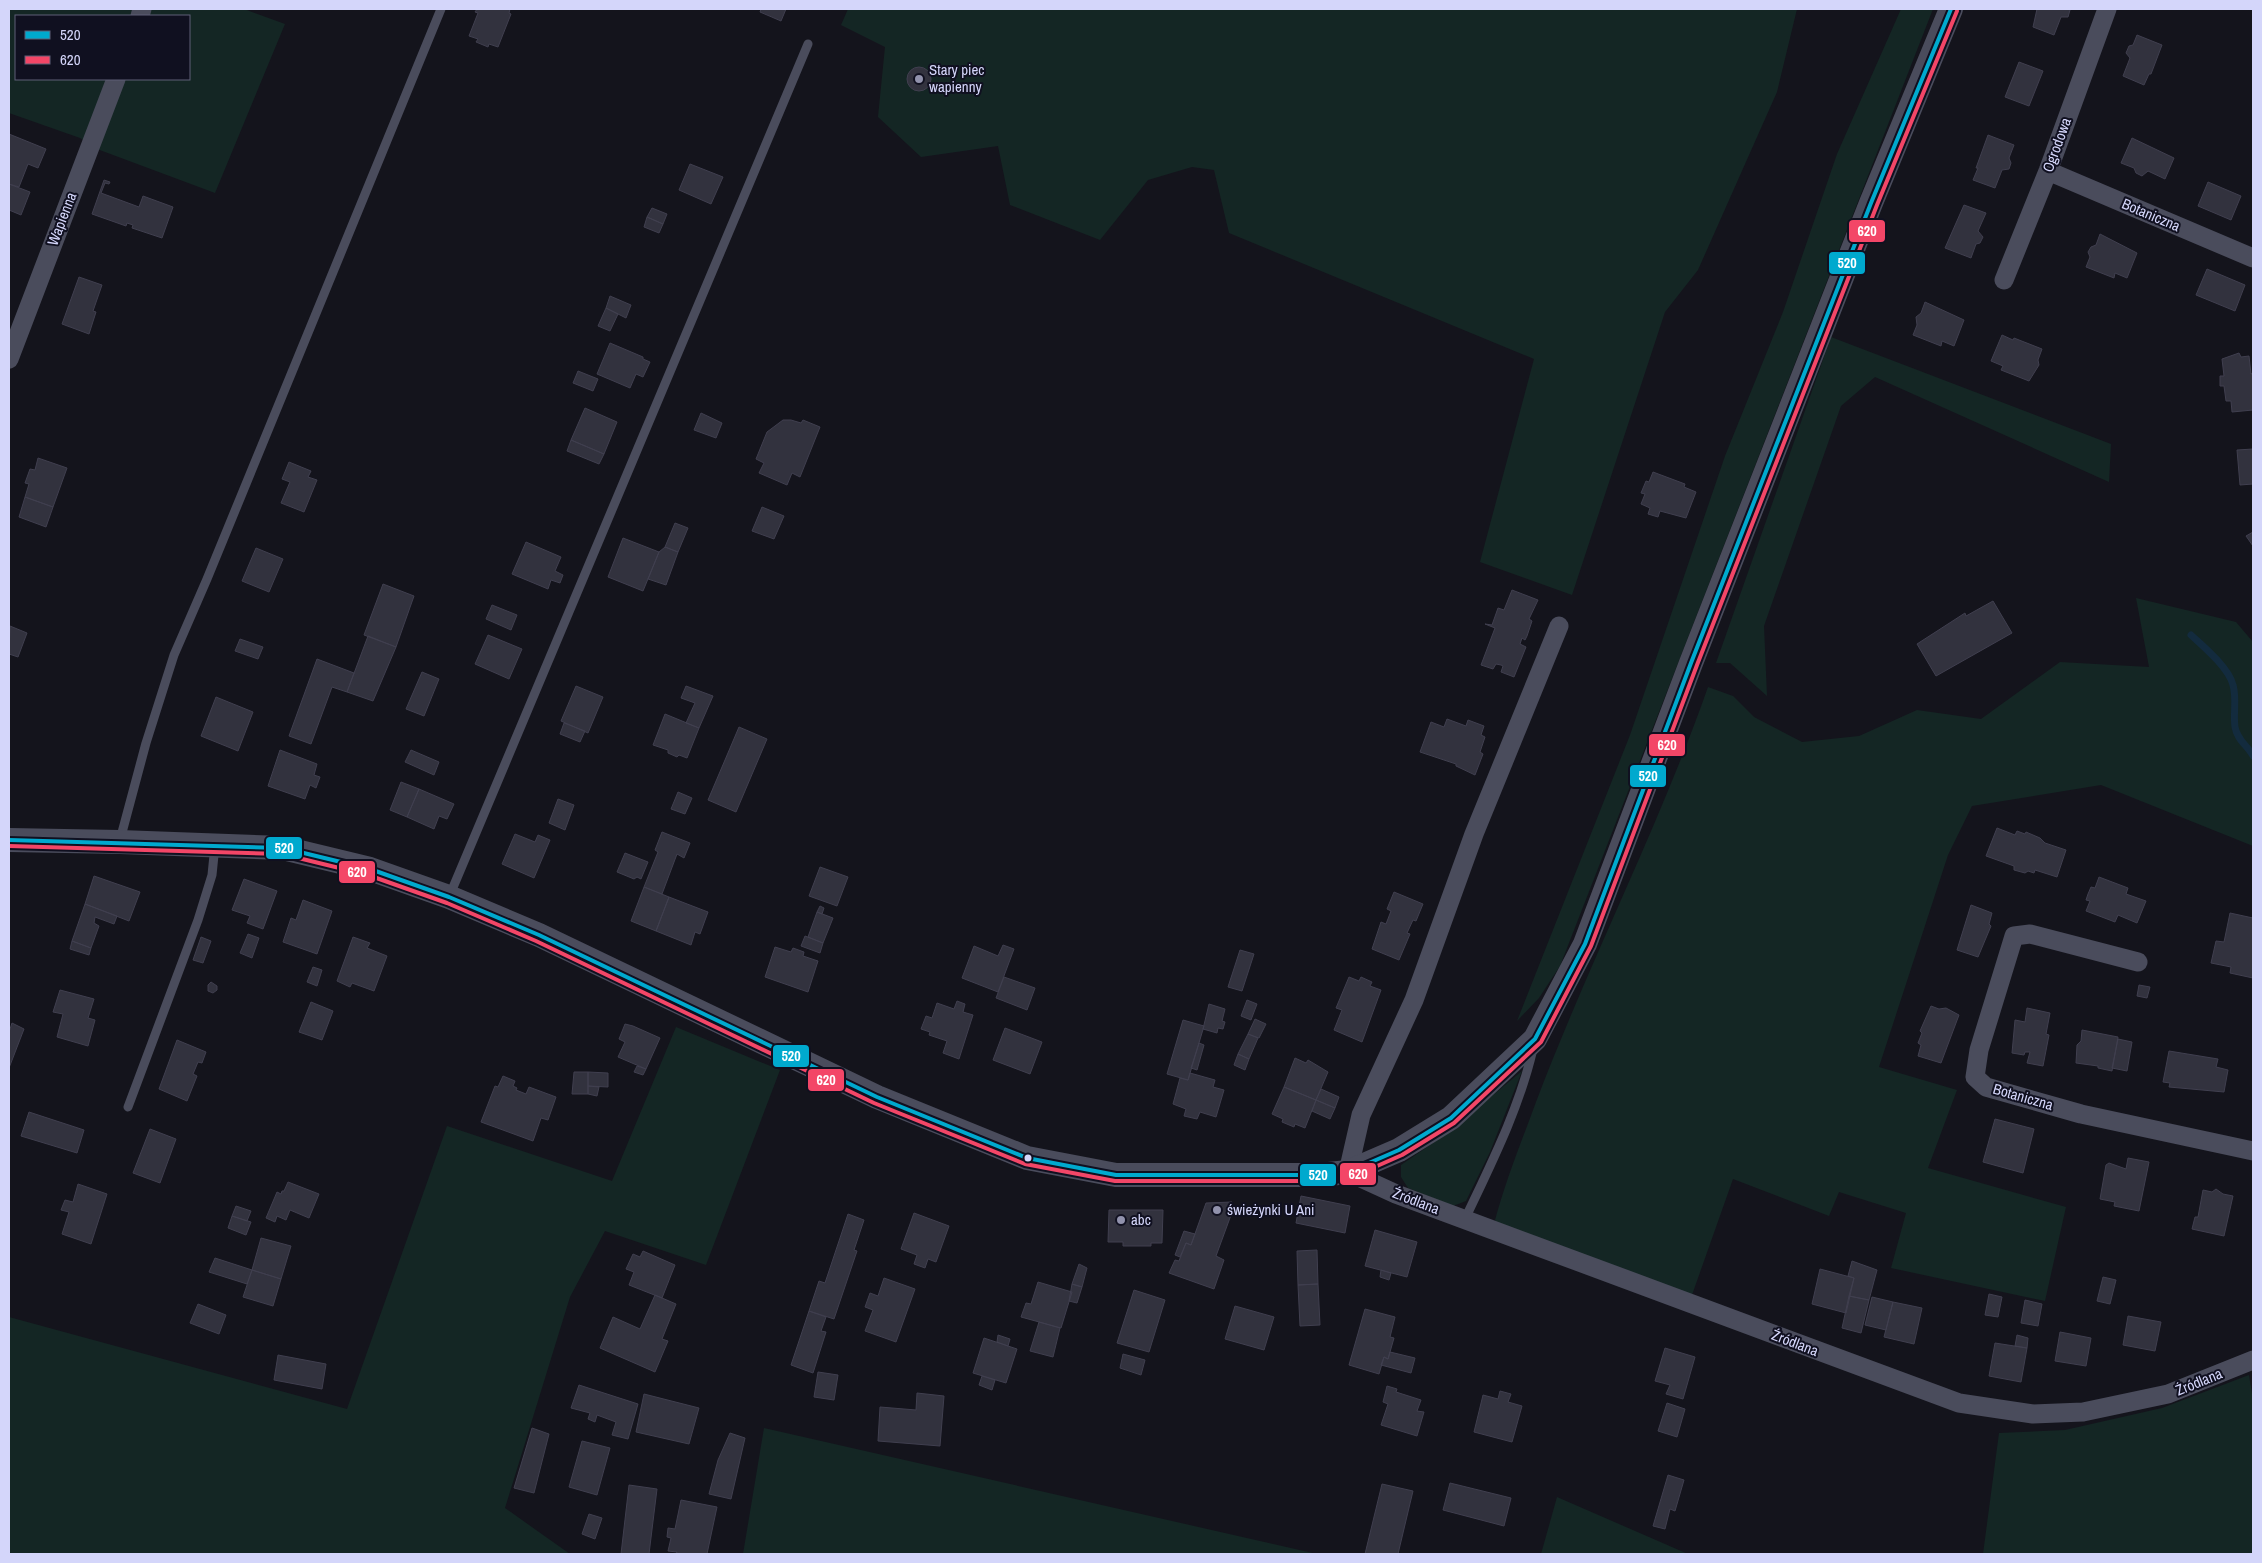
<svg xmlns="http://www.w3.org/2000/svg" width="2262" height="1563" font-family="'Archivo Narrow',sans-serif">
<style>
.green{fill:#142624;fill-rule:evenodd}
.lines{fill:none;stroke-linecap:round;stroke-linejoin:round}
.stream{stroke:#132b3e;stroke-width:7}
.building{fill:#32323e;stroke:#403f4f}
.service{stroke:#4a4c5c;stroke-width:9}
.minor{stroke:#4a4c5c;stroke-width:19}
.tertiary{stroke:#4a4c5c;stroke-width:24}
.bus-1-casing{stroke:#101020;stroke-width:8}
.bus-2-casing{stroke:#101020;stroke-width:8}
.bus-1{stroke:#00a9ce;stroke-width:4}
.bus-2{stroke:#f34667;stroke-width:4}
.poi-dot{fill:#9192ac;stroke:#101020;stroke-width:2}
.bus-dot{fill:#d4d6fa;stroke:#101020;stroke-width:2}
.labels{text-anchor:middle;stroke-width:4;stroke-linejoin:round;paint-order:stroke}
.poi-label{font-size:15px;fill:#d4d6fa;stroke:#101020;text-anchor:start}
.street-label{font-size:15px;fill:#d4d6fa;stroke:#101020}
.line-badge{stroke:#101020;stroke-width:2}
.badge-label{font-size:14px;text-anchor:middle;font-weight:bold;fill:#fff}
</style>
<rect width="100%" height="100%" fill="#14141c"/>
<path class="green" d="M9,9H244L285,24L215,193L97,149L80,138L9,113ZM16,16H189V79H16Z
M848,9H1797L1777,92L1698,270L1665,312L1572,595L1480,562L1534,359L1229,233L1214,170L1192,167L1148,180L1100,240L1010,205L998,146L921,157L878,117L885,47L841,25Z
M1901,9H1933L1560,966L1539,998L1517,1021L1630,735L1725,456L1783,312L1837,154Z
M1831,337L2111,444L2109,482L1875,377L1841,406L1764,626L1767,696L1730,663H1716Z
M2136,598L2236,622L2253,642V846L2101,785L1972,806L1948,855L1879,1067L1957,1090L1928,1168L2066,1207L2045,1301L1891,1268L1906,1213L1839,1192L1829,1216L1733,1179L1692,1295L1494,1224C1505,1182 1521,1143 1536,1102C1589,962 1658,829 1708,687L1733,696L1754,717L1802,742L1859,736L1917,710L1981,719L2060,662L2149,667Z
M676,1027L780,1070L706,1265L605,1231L570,1297L505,1508L570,1554H9V1317L347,1409L447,1126L612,1181Z
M1522,1071L1490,1152L1466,1201L1453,1206L1408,1188L1401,1177V1165L1446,1134Z
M2249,1375L2253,1400V1554H1983L1999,1433L2065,1430L2162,1408Z
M764,1428L1317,1554H743Z
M1557,1497L1688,1554H1541Z"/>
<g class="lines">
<path class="stream" d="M2191,635C2203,646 2229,668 2233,685C2237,699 2233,713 2235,727C2237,740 2248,746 2253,756"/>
</g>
<path class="building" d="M477,9H510L509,13L511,14L498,47L489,44L488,47L476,42L478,39L469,36L478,13L475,12Z
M761,9H786L781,21L760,12Z
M2037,9H2069L2070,10L2068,17H2061L2054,35L2033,27Z
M2137,35L2162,45L2151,74H2149L2144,85L2123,76L2130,58L2126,53L2129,46L2133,45Z
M2019,62L2043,71L2029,106L2005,97Z
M907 79a12 12 0 1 1 24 0a12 12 0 1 1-24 0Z
M9,134L46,149L38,168L28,164L19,187L9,184Z
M1988,135L2014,145L2009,158L2011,163L2009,169L2002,170L1995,188L1973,180L1978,168H1976Z
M2132,138L2174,158L2165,179L2148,171L2142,176L2136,173L2134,168L2121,163Z
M690,164L723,177L711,204L679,190Z
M104,180L110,182L109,184L105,183L101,193L139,207L143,196L173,207L162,238L132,228L133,225L127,223L126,226L92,214Z
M2208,182L2241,196L2231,220L2198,206Z
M9,184L30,192L21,215L9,210Z
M1964,205L1986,213L1978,231L1983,237L1980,243L1976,244L1971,258L1945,248Z
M652,208L667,214L663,224L647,217Z
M647,217L663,224L659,233L644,227Z
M2100,234L2137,253L2127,278L2115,273L2114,278L2086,267L2090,257L2088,252L2091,247L2096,245Z
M2207,269L2245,285L2235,311L2196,295Z
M79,277L102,285L93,311L96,312L89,334L62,324Z
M610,296L631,305L626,318L606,308Z
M1925,302L1964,320L1954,346L1942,341L1941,346L1913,335L1917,325L1916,317L1921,313Z
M606,308L618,314L610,331L598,326Z
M2002,335L2013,340L2014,338L2042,349L2038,360L2039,365L2029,381L2001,370L2003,366L1991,361Z
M610,343L643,357V359L650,362L643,377L636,374L630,388L597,374Z
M2239,353L2241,357L2249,356L2251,374L2253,373V410L2232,412L2231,401H2226L2224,386H2220V376H2224L2222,359Z
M578,371L598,379L593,391L573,383Z
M585,408L617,422L604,454L571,440Z
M701,413L722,423L716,438L694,430Z
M783,420H791L801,423L803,420L820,427L800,477L792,473L787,485L759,473L764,463L756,459L767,432Z
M571,440L604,454L599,464L567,451Z
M2253,449V484L2240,485L2237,450Z
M38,458L67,468L53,507L25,497L29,484L25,483L30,469L35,470Z
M289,462L311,471L308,477L317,480L304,512L281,503L290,482L282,479Z
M1653,472L1685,484L1684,487L1696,492L1686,518L1660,511L1658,517L1648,514L1650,508L1641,504L1645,494L1641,493L1646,481L1649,482Z
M25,497L53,507L46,527L19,517Z
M762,507L784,516L774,539L752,531Z
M675,523L688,528L678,552L665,547Z
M2253,532V546L2246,536Z
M623,538L659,552L643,591L608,577Z
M526,542L561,557L555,571L563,575L560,583L551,580L548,589L512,574Z
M665,547L678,552L666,585L648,579L659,552Z
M256,548L283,559L269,592L242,581Z
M383,584L414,596L396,647L364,635Z
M1512,590L1538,600L1529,619L1532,621L1527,636L1525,640L1522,638L1520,644L1526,647L1514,677L1501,672L1503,666L1501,665L1496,664L1493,669L1481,665L1495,628L1485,624L1492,625L1498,608L1504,610Z
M1993,601L2012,633L1936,676L1917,644L1965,613L1966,616Z
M492,605L517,615L511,630L486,619Z
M10,626L27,633L18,657L9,654Z
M488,635L522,649L509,679L475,664Z
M368,636L396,647L373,701L347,692Z
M240,639L263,647L258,659L235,651Z
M317,659L354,673L347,692L332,687L311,744L289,736Z
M422,672L439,679L424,716L406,709Z
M576,686L603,697L588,733L561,721Z
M686,686L713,696L699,728L686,723L695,703L681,698Z
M216,697L253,712L238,751L201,736Z
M665,714L699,728L687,758L679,755L677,757L668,753V750L653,745Z
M1447,719L1466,726L1468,720L1484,726L1481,735L1485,737L1480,752L1483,754L1475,775L1456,766V764L1420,752L1431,722L1444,727Z
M564,723L585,731L580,742L560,734Z
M739,727L767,739L736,812L708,800Z
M280,750L317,764L314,775L320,777L316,788L310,785L305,799L268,786Z
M411,750L439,762L434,775L405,762Z
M401,782L419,789L407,817L390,810Z
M419,789L454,804L447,819L439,816L434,829L407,817Z
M678,792L692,798L685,814L671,809Z
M558,799L574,805L565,830L549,823Z
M1997,828L2015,835L2017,831L2025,834L2026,832L2040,838L2045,843L2066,850L2057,877L2035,870L2034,873L2028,871L2025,873L2014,870V866L1986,856Z
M662,832L690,843L684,858L677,854L662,894L644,887L658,852L655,850Z
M515,834L535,842L538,835L550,840L534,878L502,864Z
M625,853L648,862L641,879L637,877L634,879L617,872Z
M820,867L848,877L837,906L809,896Z
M94,876L140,892L129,921L85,904Z
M2099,877L2128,888L2126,894L2146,901L2137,923L2118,915L2115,922L2086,911L2090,901L2086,900L2088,894L2091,887L2095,888Z
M244,879L277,891L263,929L247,923L250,916L232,910Z
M644,887L669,897L656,931L631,921Z
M1394,892L1423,904L1416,921L1413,920L1407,933L1410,934L1399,960L1372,949L1381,922L1386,924L1391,911L1387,909Z
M669,897L708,912L700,934L695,932L691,945L656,931Z
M303,900L332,911L317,954L283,942L291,918L296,920Z
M85,904L117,916L114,924L95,917L94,923L99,926L91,948L72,941Z
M1971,905L1992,913L1989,924L1991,926L1978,957L1957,950Z
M820,906L824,908L822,914L817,912Z
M817,912L833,918L823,943L808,937Z
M2230,913L2253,918V978L2230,973L2231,967L2211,963L2216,941L2224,942Z
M248,934L259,938L252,958L240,953Z
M805,936L823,943L820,953L801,946Z
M201,937L211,941L203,963L193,960Z
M353,937L370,943L367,948L387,956L374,991L352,983L350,987L337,981Z
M72,941L91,948L89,955L70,949Z
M1003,945L1014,949L998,992L962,978L974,946L998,956Z
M775,947L791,952L793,948L804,952L803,956L818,961L808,992L765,977Z
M1240,950L1254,954L1242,991L1228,987Z
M313,967L322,970L317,986L307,982Z
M1004,977L1035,988L1027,1010L996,998Z
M1349,977L1359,981L1361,977L1372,982L1370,986L1381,990L1362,1042L1334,1030L1342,1010L1336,1008Z
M211,982L217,986V990L213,993L208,991V985Z
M2139,985L2150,987L2147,998L2137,996Z
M60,990L94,999L88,1018L95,1020L88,1046L57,1037L63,1014L53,1012Z
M1247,1000L1257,1004L1251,1020L1241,1016Z
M957,1001L965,1004L963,1012L973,1015L959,1059L943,1053L947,1041L929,1035L930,1032L921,1029L926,1016L932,1018L937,1003L954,1009Z
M311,1002L333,1011L322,1040L299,1032Z
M1209,1004L1225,1009L1222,1021L1225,1022L1223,1029L1218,1028L1217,1033L1203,1029Z
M1931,1006L1939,1009L1946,1008L1959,1015L1941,1063L1918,1056L1921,1045L1918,1043L1922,1033L1920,1031Z
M2027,1008L2050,1013L2046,1034L2049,1035L2043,1066L2027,1063L2030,1052H2025L2024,1055L2012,1053L2015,1020L2025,1022Z
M1255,1019L1266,1024L1259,1038L1248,1034Z
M1183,1020L1204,1026L1188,1080L1167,1074Z
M12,1023L24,1029L9,1068V1032Z
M625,1024L633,1026L660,1038L646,1069L618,1057L625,1042L619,1039Z
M1005,1028L1042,1042L1030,1074L993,1060Z
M2082,1030L2118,1037L2112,1071L2098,1068V1066L2076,1063L2077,1045L2081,1041Z
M1248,1034L1258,1038L1249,1059L1238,1054Z
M2118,1039L2132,1042L2127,1071L2112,1068Z
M177,1040L206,1052L202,1063L198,1062L193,1074L197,1076L187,1101L159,1089Z
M1199,1043L1204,1045L1197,1070L1191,1068Z
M2169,1051L2218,1059L2216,1067L2228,1070L2224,1092L2169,1087L2170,1083L2163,1082Z
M1238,1054L1249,1059L1245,1070L1234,1065Z
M1295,1058L1306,1063L1308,1060L1328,1072L1316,1100L1284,1087Z
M637,1066L646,1069L643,1075L634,1072Z
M574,1072H588V1094H572Z
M588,1072L608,1073V1087L588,1086Z
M1190,1073L1215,1080L1213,1087L1224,1090L1216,1117L1200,1112L1197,1119L1184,1116L1186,1109L1173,1104L1180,1078L1188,1080Z
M503,1076L515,1081L513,1086L517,1088L516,1090L526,1094L529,1087L556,1097L548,1120L541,1118L533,1141L481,1122L495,1086L498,1087Z
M588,1086L599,1087L597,1096L588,1094Z
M1284,1087L1316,1100L1305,1128L1295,1124L1294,1127L1282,1122L1283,1119L1272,1114Z
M1321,1089L1339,1097L1335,1108L1316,1100Z
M1316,1100L1335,1108L1330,1119L1312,1111Z
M29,1112L84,1130L77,1153L21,1136Z
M1995,1119L2034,1129L2023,1173L1983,1162Z
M150,1129L176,1139L160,1183L133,1173Z
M2128,1158L2149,1162L2139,1211L2114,1206L2115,1202L2100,1199L2106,1165L2109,1163L2126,1169Z
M288,1182L319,1194L309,1218L290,1210L286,1220L277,1216L275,1222L266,1218L277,1192L281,1194L282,1191H284Z
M78,1184L107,1194L91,1244L62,1234L69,1212L61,1210L65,1200L73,1202Z
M2216,1189L2223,1194L2233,1196L2224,1236L2192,1229L2195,1217H2198L2203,1190L2212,1192Z
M1301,1196L1350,1206L1345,1233L1296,1223Z
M1232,1202L1231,1215L1216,1256L1224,1260L1214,1289L1169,1273L1175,1260L1179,1261L1186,1243L1191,1245L1206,1203Z
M236,1206L251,1211L247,1221L232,1216Z
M1109,1210H1163L1162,1243H1151V1246H1123V1242H1108Z
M914,1213L949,1226L936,1262L928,1259L925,1268L914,1264L917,1255L901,1249Z
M848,1214L864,1220L854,1250L857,1251L834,1319L809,1311L819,1281L825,1283Z
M232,1216L251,1222L246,1235L228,1228Z
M1375,1230L1417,1242L1407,1277L1365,1266Z
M1184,1231L1195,1234L1191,1245L1186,1243L1180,1257L1175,1255Z
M261,1238L291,1246L281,1279L252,1270Z
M1317,1250L1318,1284L1298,1285L1297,1251Z
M643,1251L675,1265L662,1298L629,1285L634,1272L626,1269L633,1254L640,1257Z
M215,1258L252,1270L247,1284L209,1272Z
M1852,1261L1877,1270L1869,1300L1849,1296L1854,1278L1848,1276Z
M1079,1264L1087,1268L1082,1287L1072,1284Z
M1820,1269L1854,1278L1846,1313L1812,1304Z
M252,1270L281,1279L273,1306L243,1297Z
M1381,1270L1391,1273L1389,1280L1380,1277Z
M2103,1277L2116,1280L2110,1304L2097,1301Z
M884,1278L915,1289L896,1342L865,1331L873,1310L865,1307L870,1293L878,1296Z
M1038,1282L1072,1292L1061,1328L1021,1317L1026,1303L1031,1304Z
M1072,1284L1082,1287L1077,1303L1069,1301Z
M1318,1284L1320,1325L1300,1326L1298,1285Z
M1134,1290L1165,1300L1149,1352L1117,1343Z
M1989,1294L2002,1297L1998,1317L1985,1315Z
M655,1295L676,1304L662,1339L668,1341L655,1372L600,1348L613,1317L640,1329Z
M1849,1296L1869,1300L1861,1333L1842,1328Z
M1872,1297L1893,1302L1886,1330L1865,1325Z
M2025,1300L2042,1304L2038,1326L2021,1323Z
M1893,1302L1922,1308L1914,1344L1884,1337Z
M198,1304L226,1315L219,1334L190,1323Z
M1235,1306L1274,1317L1264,1350L1225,1339Z
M1365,1309L1395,1317L1390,1337L1394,1338L1388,1359L1384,1357L1379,1374L1349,1365Z
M809,1311L826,1317L821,1331L826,1332L813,1373L791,1365Z
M2128,1316L2161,1322L2155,1351L2123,1345Z
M1039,1322L1060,1328L1053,1357L1030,1351Z
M2060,1332L2091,1338L2086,1366L2055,1361Z
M998,1335L1010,1339L1008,1346L997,1342Z
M2017,1335L2028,1338L2027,1348L2015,1346Z
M984,1338L1017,1349L1006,1383L973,1373Z
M1995,1343L2027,1348L2021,1382L1989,1376Z
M1665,1348L1695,1357L1683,1399L1666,1394L1670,1385L1655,1381Z
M1390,1352L1415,1358L1411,1373L1381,1365L1384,1357L1388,1359Z
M1123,1354L1145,1360L1141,1375L1120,1368Z
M278,1355L326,1364L322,1389L274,1380Z
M818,1372L838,1375L834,1400L814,1397Z
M982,1376L995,1380L992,1390L979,1385Z
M579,1385L638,1404L628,1439L612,1435L616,1422L597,1415L595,1422L588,1419L590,1413L571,1408Z
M1387,1386L1397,1389L1396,1392L1421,1400L1417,1411L1424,1412L1417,1436L1381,1425L1388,1404L1383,1402Z
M1500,1391L1511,1394L1508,1402L1522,1406L1512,1442L1474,1432L1483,1395L1498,1399Z
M917,1393L944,1396L940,1446L878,1441L880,1407L916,1410Z
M644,1394L699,1408L689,1444L636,1432Z
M1667,1403L1685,1409L1677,1437L1658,1431Z
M532,1428L549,1434L534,1493L514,1488Z
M730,1433L745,1438L731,1499L709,1494L718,1460Z
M582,1441L610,1448L597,1495L569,1487Z
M1668,1475L1684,1480L1675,1511L1670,1509L1665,1529L1653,1526Z
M1450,1483L1511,1498L1504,1526L1443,1510Z
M1382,1484L1413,1491L1398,1554H1365Z
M629,1485L657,1489L649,1554H621Z
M681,1500L717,1507L707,1554H676L677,1552L668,1551L671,1538L667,1537L668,1528L675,1529Z
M589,1514L602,1518L595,1539L582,1534Z"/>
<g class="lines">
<path class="service" d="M120,840L146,743L174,655L207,579L441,9
M449,897L808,44
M128,1107L198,920L212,875L215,845
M1465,1219C1491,1164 1519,1109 1533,1049"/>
<path class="minor" d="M140,16L142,9
M2048,171L2253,258
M2004,280L2048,171L2107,9
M9,359L116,79
M1559,626L1474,834L1414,1000L1361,1115L1348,1172L1396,1194L1959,1403L2033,1414L2083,1412L2168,1394L2253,1360
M2138,962L2030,934L2014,936L1979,1050L1975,1077L1986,1087L2081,1114L2253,1151"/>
<path class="tertiary" d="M9,840L120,842L283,848L370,869L449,897L539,935L877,1097L1027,1158L1116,1175H1319L1348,1172L1399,1150L1451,1118L1535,1039L1585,944L1691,663L1871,203L1951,9"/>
<g class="bus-1-casing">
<path id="bus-1" d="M9,840L283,848L370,869L449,897L539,935L877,1097L1027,1158L1116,1175H1319L1348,1172L1399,1150L1451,1118L1535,1039L1585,944L1691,663L1871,203L1951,9"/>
</g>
<g class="bus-2-casing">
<path id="bus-2" d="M9,846L282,854L368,875L447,903L536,941L874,1103L1025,1164L1115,1181H1319L1350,1178L1402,1155L1454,1123L1541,1042L1591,946L1697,665L1877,205L1957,11"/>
</g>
<use href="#bus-1" class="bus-1"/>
<use href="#bus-2" class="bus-2"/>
</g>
<g class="poi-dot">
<circle cx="919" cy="79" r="5"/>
<circle cx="1217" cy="1210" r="5"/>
<circle cx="1121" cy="1220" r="5"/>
</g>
<circle class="bus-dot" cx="1028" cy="1158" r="4.5"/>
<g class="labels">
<g class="poi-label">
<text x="929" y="75">Stary piec<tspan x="929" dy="17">wapienny</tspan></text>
<text x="1227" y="1215">świeżynki U Ani</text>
<text x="1131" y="1225">abc</text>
</g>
<g class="street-label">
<text transform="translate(2057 145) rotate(-70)" y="5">Ogrodowa</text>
<text transform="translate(2151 215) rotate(23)" y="5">Botaniczna</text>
<text transform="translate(62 219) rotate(-69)" y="5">Wapienna</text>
<text transform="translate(2023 1097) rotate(16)" y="5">Botaniczna</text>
<text transform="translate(1416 1201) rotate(21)" y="5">Źródlana</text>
<text transform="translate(1795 1343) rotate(21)" y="5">Źródlana</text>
<text transform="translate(2199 1382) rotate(-22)" y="5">Źródlana</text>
</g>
</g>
<g class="line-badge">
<rect x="1848" y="219" width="38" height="24" rx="5" fill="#f34667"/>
<rect x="1828" y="251" width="38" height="24" rx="5" fill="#00a9ce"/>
<rect x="1648" y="733" width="38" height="24" rx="5" fill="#f34667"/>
<rect x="1629" y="764" width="38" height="24" rx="5" fill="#00a9ce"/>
<rect x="265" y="836" width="38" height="24" rx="5" fill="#00a9ce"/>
<rect x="338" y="860" width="38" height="24" rx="5" fill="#f34667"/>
<rect x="772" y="1044" width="38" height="24" rx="5" fill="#00a9ce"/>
<rect x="807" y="1068" width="38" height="24" rx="5" fill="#f34667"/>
<rect x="1339" y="1162" width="38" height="24" rx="5" fill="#f34667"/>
<rect x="1299" y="1163" width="38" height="24" rx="5" fill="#00a9ce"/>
</g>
<g class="badge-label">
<text x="1867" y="236">620</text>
<text x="1847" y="268">520</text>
<text x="1667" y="750">620</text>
<text x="1648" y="781">520</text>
<text x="284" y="853">520</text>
<text x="357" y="877">620</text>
<text x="791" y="1061">520</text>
<text x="826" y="1085">620</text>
<text x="1358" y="1179">620</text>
<text x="1318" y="1180">520</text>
</g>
<rect width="2262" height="1563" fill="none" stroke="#d4d6fa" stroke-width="20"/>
<rect x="15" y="15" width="175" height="65" fill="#101020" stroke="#5e5f77"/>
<rect x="25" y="31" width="25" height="8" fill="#00a9ce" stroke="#5e5f77"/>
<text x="60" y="40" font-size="15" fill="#d4d6fa">520</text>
<rect x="25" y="56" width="25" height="8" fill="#f34667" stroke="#5e5f77"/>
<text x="60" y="65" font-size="15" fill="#d4d6fa">620</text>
</svg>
